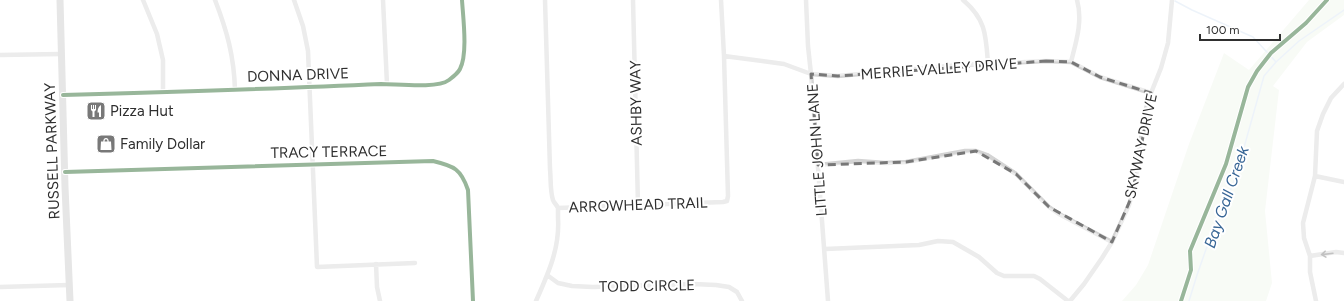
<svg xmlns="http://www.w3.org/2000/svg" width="1344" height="301" font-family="Figtree,sans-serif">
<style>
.green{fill:#f0f5ec}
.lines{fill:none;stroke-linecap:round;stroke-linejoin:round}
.stream{stroke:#d8e5f3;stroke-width:1.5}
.minor{stroke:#d4d4d4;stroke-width:4.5}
.primary{stroke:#c7c7c7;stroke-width:7}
.cycleway-casing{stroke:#fff;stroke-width:6}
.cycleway{stroke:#1b5e20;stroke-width:4}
.oneway{stroke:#797979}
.marked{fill:none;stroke:#787878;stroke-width:3;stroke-dasharray:8 5;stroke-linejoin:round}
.labels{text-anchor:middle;stroke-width:4;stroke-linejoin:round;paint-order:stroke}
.street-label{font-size:15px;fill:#2f2f2f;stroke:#fff}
.poi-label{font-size:15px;fill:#2f2f2f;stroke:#fff;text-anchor:start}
.water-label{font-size:16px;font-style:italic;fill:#386696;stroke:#fff}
</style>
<rect width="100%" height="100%" fill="#fff"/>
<path class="green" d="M1309,0H1344V15L1307,42L1273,86L1279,90L1265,211L1272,283L1266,301H1122L1136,285L1148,265L1189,144L1224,53L1249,70Z"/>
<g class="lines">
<path class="stream" d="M1175,1L1192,10L1253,37L1276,62
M1189,301L1197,275L1210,238L1221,215L1236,176L1264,76L1276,62L1299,41L1344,10"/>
<path class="minor" d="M143,0L157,34L163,60V92
M215,0C227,31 234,56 235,90
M294,0L303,26L308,51L317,267L415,263
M383,0L387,84
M633,0L638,205
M806,0L808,46L811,74L828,301
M963,0C986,19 986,36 988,64
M0,55L61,54
M724,56L784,64L811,74L838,76L959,65L1046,61L1071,62L1100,77L1151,93
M1071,62C1076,42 1083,21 1077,0
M63,95C169,92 275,89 381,84C397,84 437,89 449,80C453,77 458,73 460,69C468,54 463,17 462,0
M818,165L858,161L885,163L906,162L965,151H976L987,155L1016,174L1049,207L1059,214L1112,242
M65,172L433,161C454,166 461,169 468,190L473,301
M1315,176L1344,182
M558,208L723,202L727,201L728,196L724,56L721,0
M825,249L919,245L938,241L953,242L979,257L997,273L1004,276H1034L1040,279L1068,301
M1310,256L1336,252L1344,253
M376,264L377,287L380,301
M547,275L558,283L572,286L593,287L693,284L716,285L729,287L737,292L742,301
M0,287L69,285
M536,301C548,274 560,248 558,218C558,215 558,211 558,208C557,205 554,203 553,200C550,191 551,179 550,169L545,0
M1070,301L1084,284L1102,258L1112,242L1129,205L1135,183L1144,115L1151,93L1161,68L1168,43L1172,0
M1316,301L1310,272V256L1304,238L1303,223L1315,176L1317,131L1323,114L1331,98L1344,84"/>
<path class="primary" d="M60,0L65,187L70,301"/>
<g class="cycleway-casing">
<path id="cycleway" d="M63,95C169,92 275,89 381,84C397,84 437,89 449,80C453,77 458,73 460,69C468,54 463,17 462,0
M65,172L433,161C454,166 461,169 468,190L473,301
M1181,301L1191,270L1190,251L1226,164L1248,87L1257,71L1271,53L1306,23L1327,0"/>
</g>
<use href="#cycleway" class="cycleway"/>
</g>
<defs><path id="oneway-shaft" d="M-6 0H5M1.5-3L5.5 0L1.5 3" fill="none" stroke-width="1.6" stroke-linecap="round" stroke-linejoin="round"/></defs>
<use class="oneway" href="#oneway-shaft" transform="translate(1327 254) rotate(173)"/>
<path d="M0 0H1344V301H0ZM1046,61L1071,62L1100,77L1151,93L1132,196L1112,242L1049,207L1016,174L976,151L906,162L818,165L811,74L838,76Z" fill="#fff" fill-opacity=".55" fill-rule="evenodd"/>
<path class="marked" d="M1046,61L1071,62L1100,77L1151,93L1132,196L1112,242L1049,207L1016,174L976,151L906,162L818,165L811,74L838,76Z"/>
<defs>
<g id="restaurant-square" transform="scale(1)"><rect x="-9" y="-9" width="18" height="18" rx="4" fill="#787878" stroke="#fff"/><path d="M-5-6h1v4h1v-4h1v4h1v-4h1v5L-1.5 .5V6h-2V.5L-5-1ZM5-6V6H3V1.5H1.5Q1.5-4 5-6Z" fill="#fff"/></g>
<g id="shop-square" transform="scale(1)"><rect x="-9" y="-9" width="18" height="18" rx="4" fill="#787878" stroke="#fff"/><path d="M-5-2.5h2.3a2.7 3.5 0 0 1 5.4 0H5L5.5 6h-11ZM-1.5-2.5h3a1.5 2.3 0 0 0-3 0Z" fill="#fff"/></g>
</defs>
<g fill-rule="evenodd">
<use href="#restaurant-square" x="96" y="111"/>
<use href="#shop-square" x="106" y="144"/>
</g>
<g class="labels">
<g class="street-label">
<text transform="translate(939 69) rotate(-4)" y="5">MERRIE VALLEY DRIVE</text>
<text transform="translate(298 75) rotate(-2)" y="5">DONNA DRIVE</text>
<text transform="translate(636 103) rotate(-91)" y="5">ASHBY WAY</text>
<text transform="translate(1141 146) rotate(-78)" y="5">SKYWAY DRIVE</text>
<text transform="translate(817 150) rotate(-94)" y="5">LITTLE JOHN LANE</text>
<text transform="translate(52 151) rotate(-92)" y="5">RUSSELL PARKWAY</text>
<text transform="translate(329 152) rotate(-1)" y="5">TRACY TERRACE</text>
<text transform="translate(638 205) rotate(-2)" y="5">ARROWHEAD TRAIL</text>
<text transform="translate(647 286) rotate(-1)" y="5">TODD CIRCLE</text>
</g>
<g class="poi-label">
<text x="110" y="116">Pizza Hut</text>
<text x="120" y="149">Family Dollar</text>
</g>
<g class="water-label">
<text transform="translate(1226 197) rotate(-71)" y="6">Bay Gall Creek</text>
</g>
</g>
<path d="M1200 34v6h80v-6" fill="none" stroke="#2f2f2f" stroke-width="2"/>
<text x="1206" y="34" font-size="12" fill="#2f2f2f" stroke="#ffffff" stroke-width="3" paint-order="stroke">100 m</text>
</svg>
